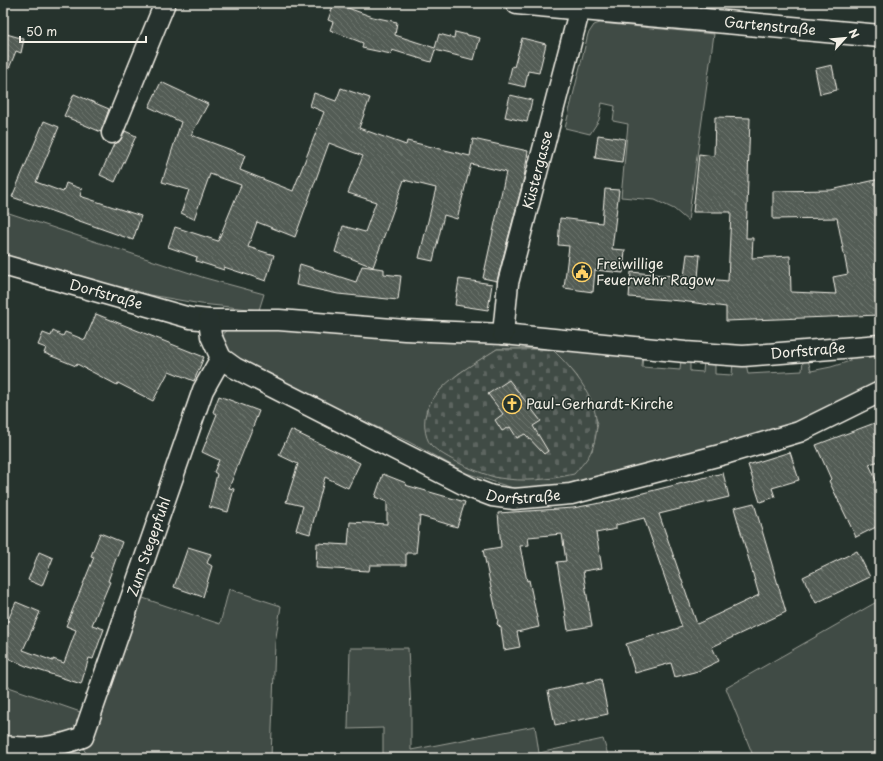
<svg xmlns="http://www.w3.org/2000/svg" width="883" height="761" font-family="'Playpen Sans',sans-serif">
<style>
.green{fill:#414b45;stroke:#9a9e96;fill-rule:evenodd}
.cemetery{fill:url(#cemetery-stones);stroke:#9a9e96}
.building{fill:url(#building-back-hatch);stroke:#f4f1e8}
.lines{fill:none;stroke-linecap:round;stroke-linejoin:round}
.street-casing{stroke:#f4f1e8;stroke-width:23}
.secondary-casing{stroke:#f4f1e8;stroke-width:25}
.street{stroke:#26332d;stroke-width:20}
.secondary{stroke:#26332d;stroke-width:22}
.labels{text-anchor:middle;stroke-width:3;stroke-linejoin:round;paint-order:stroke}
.street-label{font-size:14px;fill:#f4f1e8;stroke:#26332d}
.poi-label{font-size:14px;fill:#f4f1e8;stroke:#26332d;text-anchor:start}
</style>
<defs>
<pattern id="cemetery-stones" width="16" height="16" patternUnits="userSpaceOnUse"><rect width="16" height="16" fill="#414b45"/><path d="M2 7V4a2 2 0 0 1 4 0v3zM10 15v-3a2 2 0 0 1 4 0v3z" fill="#5d6560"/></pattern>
<pattern id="building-back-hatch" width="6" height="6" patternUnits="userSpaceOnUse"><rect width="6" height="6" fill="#525c55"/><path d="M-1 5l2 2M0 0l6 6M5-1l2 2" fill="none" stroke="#6c746d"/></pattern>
</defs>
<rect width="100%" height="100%" fill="#26332d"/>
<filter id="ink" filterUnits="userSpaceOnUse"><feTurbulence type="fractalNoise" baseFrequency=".025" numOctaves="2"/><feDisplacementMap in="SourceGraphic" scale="8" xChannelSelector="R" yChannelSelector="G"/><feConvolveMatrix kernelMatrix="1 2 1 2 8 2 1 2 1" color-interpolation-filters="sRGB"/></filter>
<g filter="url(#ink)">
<path class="green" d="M600,23L714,34L688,221L674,209L655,200L621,197L628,124L613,121L615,106L602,103L599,120L590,134L565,128L588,34L594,25Z
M3,211L205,278L264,294L259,310L201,304L128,291L3,258Z
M277,326L643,354L642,367L680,370L681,359L690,360V371L703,372L704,361L715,362V374L732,375L733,362L746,363L748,374L802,371L803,360H808L811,371L831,367L850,361L849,355L880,351V387L797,426L638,470L544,489L513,488L466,473L409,442L231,359C227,349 218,339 227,329ZM497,349H552L577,376L598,423L592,451L498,478L470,468L447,456L426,411L439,391L458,374Z
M229,589L281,606L275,643L271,758H85L86,753L83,748L51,758H24L3,754V685L89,715L134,595L220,624Z
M880,600V758H754L726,688Z
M350,648H408L411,710V750L535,726L539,753L603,739L609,758H383V728L348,729Z"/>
<path class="cemetery" d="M497,349H552C579,375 608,410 592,449C589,458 580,467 574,474C549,480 524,482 499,478C482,475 442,457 431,445C424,437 423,419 427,410C439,382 472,365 497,349Z"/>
<path class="building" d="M334,3L373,17L397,22L395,35L435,48L439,34L454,38L455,32L480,38L474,60L435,50L431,62L392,50L391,54L362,48L363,43L330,30L333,22L328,20Z
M3,33L24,39L21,53L16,51L4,81Z
M522,38L546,44L539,73L528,71L525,87L508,83L512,66L514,67Z
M832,65L837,90L820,94L815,69Z
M161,82L208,104L191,135L245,155L240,170L293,191L324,112L310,106L314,93L336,101L341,88L370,98L359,128L406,145L407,141L470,156L473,139L528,151L524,178L497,281L483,278L506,172L471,164L457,219L444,215L433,261L419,258L436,188L404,180L373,267L335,252L343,226L365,232L376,202L348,193L363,156L329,143L295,237L257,222L248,247L274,255L266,281L224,267V270L196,261L197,257L168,247L175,227L218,241L241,185L210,174L194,219L181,213L189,190L162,182L181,122L149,107Z
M74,94L109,109L101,132L64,116Z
M510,95L532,100L527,122L505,117Z
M715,117L750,118L746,238H753L752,258L790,256L791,292L836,294L833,277L848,274L837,218L773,219V191L831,190L880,179V315L726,321V307L681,301L629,297L631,272L684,277L687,254L700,255L698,278L728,281L731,212H693L699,154L714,156Z
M44,121L59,127L36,182L63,192L66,183L82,189L80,196L141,216L133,240L12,197Z
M125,131L136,136L115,182L100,175L114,144L119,142Z
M598,135L625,139L622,162L595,158Z
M605,189L619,190L612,249L625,250L623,273L595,270L593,292L564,288L569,246L558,245L560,218L602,223Z
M300,264L356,282L362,266L384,269V274L401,276L398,300L338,294L296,285Z
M459,279L492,284L488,310L455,305Z
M96,314L204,357L194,381L169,371L153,401L118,383L117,385L77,364L76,366L44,353L46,348L38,345L43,333L51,336L53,331L63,336L65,332L85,340Z
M509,380L541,421L533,426L548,451L544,454L525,434L517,438L510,427L502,431L495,420L503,414L488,394Z
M219,396L259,411L229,488L234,489L228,512L209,507L217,474L214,472L219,460L202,452L217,414L213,412Z
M880,421V461L869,464L880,489V525L856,537L829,481L831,479L816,445Z
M291,430L360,463L348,488L325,477L310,534L296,530L303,506L286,502L298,464L279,455Z
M790,452L799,480L772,488L775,497L760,502L748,465Z
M723,473L729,497L659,514L697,624L759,595L734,508L754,503L786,612L712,647L719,661L698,671L675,677L671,663L635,673L626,644L682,627L644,518L616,525V529L596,533L602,568L583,571L592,626L568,630L557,562L566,561L562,534L528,537L529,545L520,546L527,581L529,580L539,627L517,632L520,647L504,650L501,628L497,624L498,620L483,550L501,547L498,513L573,508L611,501Z
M383,474L406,483L405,485L465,502L457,527L420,516L416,553H406V565H370L369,571L316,568L317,543L348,545L350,522L387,524V502L375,497Z
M100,533L122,542L108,581L110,582L92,625L104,629L93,659L89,658L81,684L26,666L3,656V631L16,602L40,612L23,650L53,661V659L64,663L76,630L66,626L94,557L91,556Z
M188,547L211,554L207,563L212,566L203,597L174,587Z
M857,551L870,577L816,603L803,577Z
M39,552L53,558L42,586L28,580Z
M601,679L608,714L555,725L548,691Z"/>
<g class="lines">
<g class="street-casing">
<g id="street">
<path d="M112,133L165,3"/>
<path id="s1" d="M3,265L190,318L209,320H279L405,330L503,334L685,352L743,356L880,345"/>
<path id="s2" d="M209,320L211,336L221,358L235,368L471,488L492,496L514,499L571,494L728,453L799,432L880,392"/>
<path id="s3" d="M503,334L508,283L580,8"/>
<path id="s4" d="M3,746C36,749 52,749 83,737L203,390L221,358"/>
</g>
</g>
<g class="secondary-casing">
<g id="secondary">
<path id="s5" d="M517,3L880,36"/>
</g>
</g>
<use href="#street" class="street"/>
<use href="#secondary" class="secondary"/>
</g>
</g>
<defs>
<g id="civic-ring" transform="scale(1)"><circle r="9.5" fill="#26332d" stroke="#ffd166" stroke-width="1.5"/><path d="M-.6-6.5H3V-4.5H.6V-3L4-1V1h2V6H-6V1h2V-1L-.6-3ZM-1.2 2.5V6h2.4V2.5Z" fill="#ffd166"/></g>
<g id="church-ring" transform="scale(1)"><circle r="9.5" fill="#26332d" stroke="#ffd166" stroke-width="1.5"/><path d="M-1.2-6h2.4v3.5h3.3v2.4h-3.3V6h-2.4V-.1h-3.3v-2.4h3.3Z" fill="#ffd166"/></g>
</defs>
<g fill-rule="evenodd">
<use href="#civic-ring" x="582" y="272"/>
<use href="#church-ring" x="512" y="404"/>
</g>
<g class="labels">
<g class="street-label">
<text dy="5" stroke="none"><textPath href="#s5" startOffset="254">Gartenstraße</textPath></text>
<text dy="5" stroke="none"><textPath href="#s3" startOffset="168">Küstergasse</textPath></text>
<text dy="5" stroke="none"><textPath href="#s1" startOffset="107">Dorfstraße</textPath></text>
<text dy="5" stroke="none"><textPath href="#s1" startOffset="814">Dorfstraße</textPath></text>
<text dy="5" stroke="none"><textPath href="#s2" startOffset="376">Dorfstraße</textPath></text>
<text dy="5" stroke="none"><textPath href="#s4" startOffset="283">Zum Stegepfuhl</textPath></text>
</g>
<g class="poi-label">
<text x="596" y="269">Freiwillige<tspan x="596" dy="16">Feuerwehr Ragow</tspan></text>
<text x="526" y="409">Paul-Gerhardt-Kirche</text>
</g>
</g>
<rect width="883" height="761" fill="none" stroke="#26332d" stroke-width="16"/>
<rect x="8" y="8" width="867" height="745" fill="none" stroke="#f4f1e8" stroke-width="1.5" filter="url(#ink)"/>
<g transform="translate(845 38) rotate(63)" stroke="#26332d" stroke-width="3" paint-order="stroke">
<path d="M0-3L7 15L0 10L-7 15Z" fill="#f4f1e8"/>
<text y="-6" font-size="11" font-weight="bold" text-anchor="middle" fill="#f4f1e8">N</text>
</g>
<path d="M20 36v6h126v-6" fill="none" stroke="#f4f1e8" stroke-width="2"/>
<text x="26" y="36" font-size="12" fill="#f4f1e8" stroke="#26332d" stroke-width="3" paint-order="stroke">50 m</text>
</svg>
